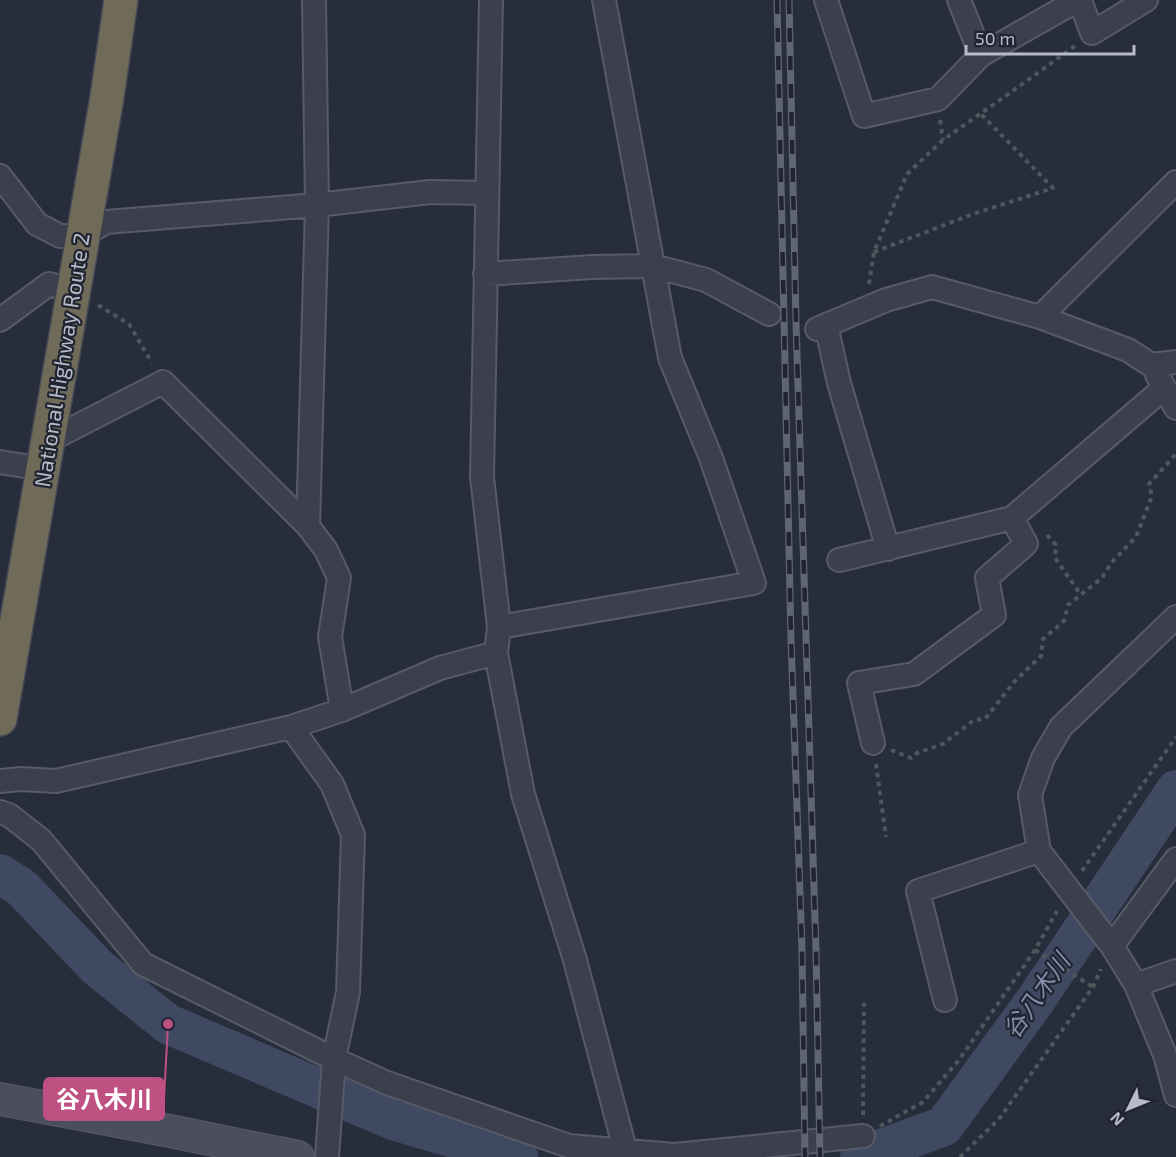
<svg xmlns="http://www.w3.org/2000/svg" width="1176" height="1157" font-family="'Exo 2','Noto Sans JP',sans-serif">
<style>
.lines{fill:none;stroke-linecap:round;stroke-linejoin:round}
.river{stroke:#404962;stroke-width:40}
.street-casing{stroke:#565b67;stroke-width:26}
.secondary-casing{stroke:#565b67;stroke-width:34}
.highway-casing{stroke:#434854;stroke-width:36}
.path{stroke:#4b595d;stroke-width:4;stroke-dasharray:4.5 4.5;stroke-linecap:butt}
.street{stroke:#3b404c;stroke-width:22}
.secondary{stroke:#4a4e5e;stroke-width:32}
.highway{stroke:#706a59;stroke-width:33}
.rail-casing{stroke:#606574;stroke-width:7}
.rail{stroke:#202531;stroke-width:4.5;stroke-dasharray:14;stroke-linecap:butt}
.labels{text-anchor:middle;stroke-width:4.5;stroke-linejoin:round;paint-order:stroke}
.street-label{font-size:22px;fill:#b7bbc7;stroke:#202531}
.water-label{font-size:24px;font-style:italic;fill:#838eaa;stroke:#202531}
.leader{fill:none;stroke:#be5181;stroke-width:2}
.callout-dot{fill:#be5181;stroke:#202531;stroke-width:2}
.callout{fill:#be5181;stroke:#be5181;stroke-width:2}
.callout-label{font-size:24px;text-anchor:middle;font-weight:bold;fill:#fff}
</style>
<rect width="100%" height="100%" fill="#272d3b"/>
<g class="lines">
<path class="river" d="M0,874L22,888L97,967L168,1024L393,1120L518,1157
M860,1157L944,1126L1035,1001L1176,790"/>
<g class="street-casing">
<path id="street" d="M491,0L482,477L499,627L496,653L523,794L575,960L627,1157
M826,0L864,116L938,99L981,55L1078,0
M959,0L981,55
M1080,0L1092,33L1146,0
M0,176L37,224L60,236H82L106,222L317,205L430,192L487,193
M485,274L592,267L653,266L706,280L769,314
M1040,317L1176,182
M0,320L49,284L73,290
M826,325L839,383L888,549
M817,329L886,300L932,287L1040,317L1128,350L1151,365L1176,362
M1157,375L1176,408
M48,441L163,382L308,526L326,550L339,578L330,637L342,710
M0,462L44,469
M308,526L317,205L314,0
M839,560L1012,518L1164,388
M499,627L754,583L711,458L670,358L604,0
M291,727L332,784L353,835L348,992L334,1059L327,1157
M873,743L859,683L914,674L994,615L987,578L1026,544L1012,518
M0,781L21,779L56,781L291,727L342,710L440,668L496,653
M0,812L9,815L41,840L143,964L334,1059L387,1083L569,1146L674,1155L863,1136
M1039,851L1112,946L1136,985L1165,1055L1176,1095
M1112,946L1176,859
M1136,985L1176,971
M945,1000L918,891L1039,851L1030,795L1043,758L1061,727L1176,617"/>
</g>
<g class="secondary-casing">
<path id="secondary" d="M0,1099L165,1130L298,1157"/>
</g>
<g class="highway-casing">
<path id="highway" d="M0,719L107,97L121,0"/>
</g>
<path class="path" d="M940,120L943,140
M874,252L973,214L1053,188L981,114
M869,284L874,252L907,174L943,140L1014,90L1075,46
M98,305L129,324L152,363
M1047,535L1056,545L1055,558L1081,595
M891,750L911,758L917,753L943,744L974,720L985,719L1014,682L1041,656L1043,639L1064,621L1068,605L1102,578L1111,563L1136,537L1152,496L1149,484L1176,454
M876,764L886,837
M1082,871L1176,737
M1035,950L1093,987
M863,1115L864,1002
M880,1126L923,1102L959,1060L1035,950L1057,911
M960,1157L999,1119L1093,987L1101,969"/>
<use href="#street" class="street"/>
<use href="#secondary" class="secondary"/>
<use href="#highway" class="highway"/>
<g class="rail-casing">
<path id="rail" d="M777,0L791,639L802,950L805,1157
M789,0L796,323L816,950L820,1157"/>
</g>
<use href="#rail" class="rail"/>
</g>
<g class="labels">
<g class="street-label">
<text transform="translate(62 360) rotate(-81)" y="8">National Highway Route 2</text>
</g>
<g class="water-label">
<text transform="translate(1037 996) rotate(-55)" y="8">谷八木川</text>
</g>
</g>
<path class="leader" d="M168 1024L164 1099"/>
<circle class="callout-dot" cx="168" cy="1024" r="6"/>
<rect class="callout" x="44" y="1078" width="120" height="42" rx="6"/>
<g class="callout-label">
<text x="104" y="1108">谷八木川</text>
</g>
<g transform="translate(1128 1109) rotate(227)" stroke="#202531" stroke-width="4.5" paint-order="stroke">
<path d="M0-4.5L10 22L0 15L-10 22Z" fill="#b7bbc7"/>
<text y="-9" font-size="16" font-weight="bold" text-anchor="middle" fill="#b7bbc7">N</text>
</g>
<path d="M966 45v9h168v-9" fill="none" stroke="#b7bbc7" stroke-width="3"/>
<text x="975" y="45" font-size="18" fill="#b7bbc7" stroke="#202531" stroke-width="4.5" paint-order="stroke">50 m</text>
</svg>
